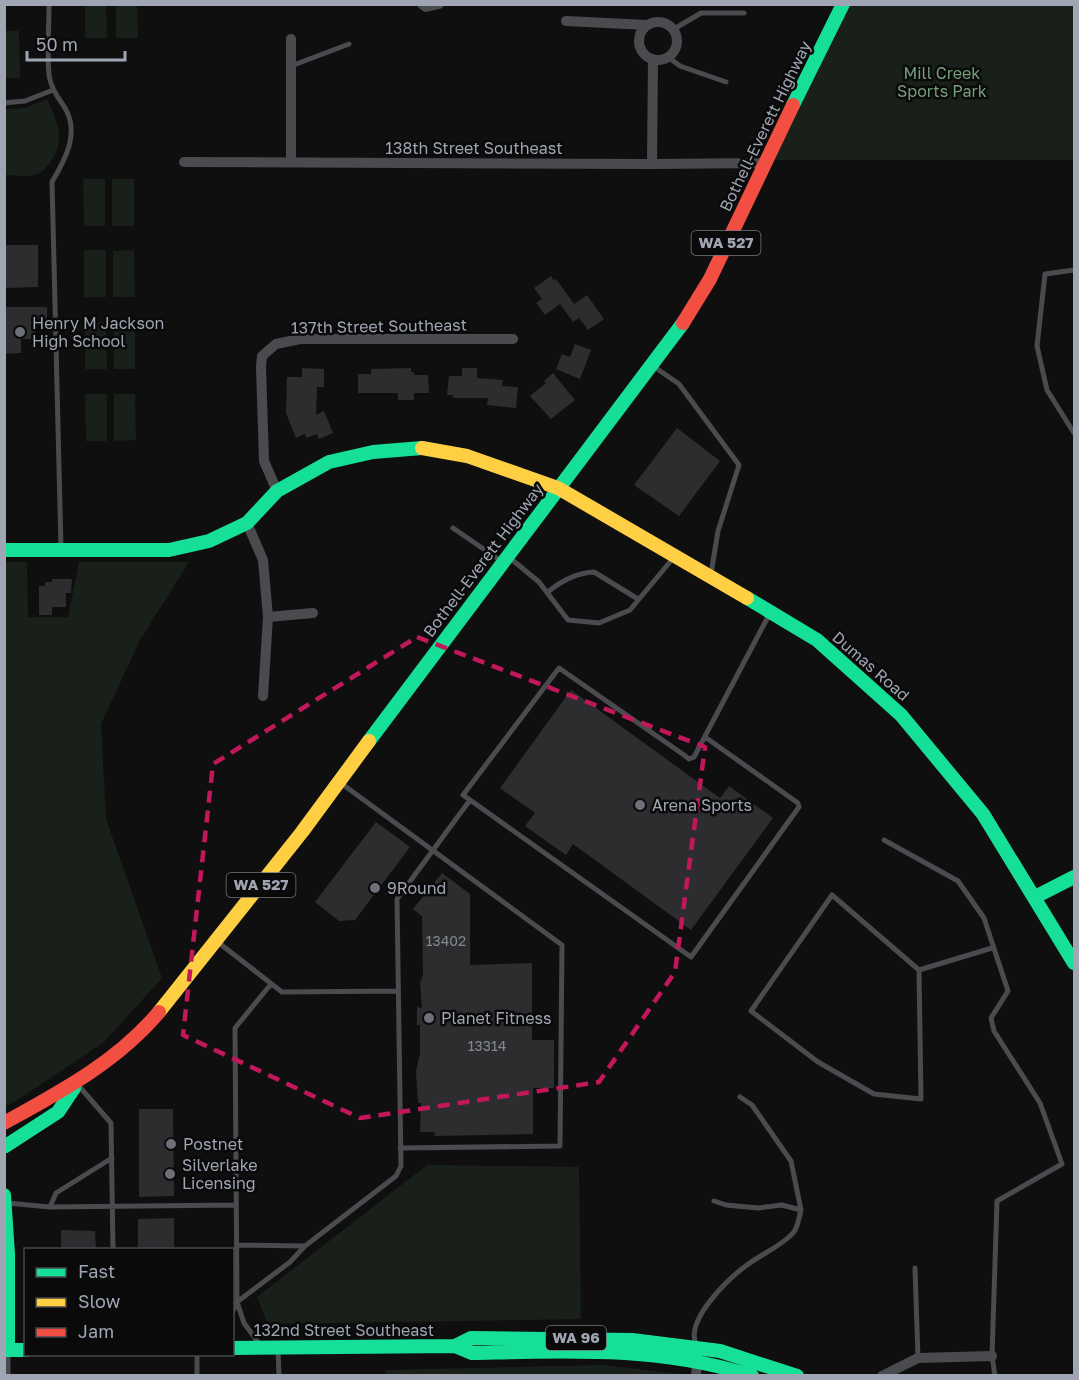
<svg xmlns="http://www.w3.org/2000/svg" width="1079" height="1380" font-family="'Golos Text',sans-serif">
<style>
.green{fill:#19201a}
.building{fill:#2d2d2f}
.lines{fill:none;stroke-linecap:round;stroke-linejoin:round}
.lane{stroke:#4a4b4f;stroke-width:5}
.street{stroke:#4a4b4f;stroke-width:10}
.fast{stroke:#16e098;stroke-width:14}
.slow{stroke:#ffcf43;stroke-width:14}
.jam{stroke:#f24e42;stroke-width:14}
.marked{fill:none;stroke:#c2185b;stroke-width:4.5;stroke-dasharray:12 8;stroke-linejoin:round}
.poi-dot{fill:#6d7079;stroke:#0a0a0b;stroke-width:2}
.labels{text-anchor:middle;stroke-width:5;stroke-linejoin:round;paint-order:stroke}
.number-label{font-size:14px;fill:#828791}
.shield{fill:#0a0a0b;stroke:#727680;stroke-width:1.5}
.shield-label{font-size:15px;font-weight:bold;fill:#9fa5b2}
.park-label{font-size:16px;fill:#759e79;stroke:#0a0a0b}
.street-label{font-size:16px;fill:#9fa5b2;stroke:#0a0a0b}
.poi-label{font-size:16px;fill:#9fa5b2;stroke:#0a0a0b;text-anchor:start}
</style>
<rect width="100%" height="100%" fill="#0f0f10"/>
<path class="green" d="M85,5H106L107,38H85Z
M116,5H137L138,38H116Z
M849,5H1074V160H771Z
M4,31H19L20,78H5Z
M47,99C57,120 66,140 51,161C48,166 43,172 37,174C29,178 14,175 5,175V109L25,108Z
M83,179H105V226H84Z
M112,179H134V226H112Z
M84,250H106V297H84Z
M134,250L135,297H113V251Z
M85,322H106L107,369H85Z
M113,322H135V369H114Z
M85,394H107V441H86Z
M114,394H135L136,440L114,441Z
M5,562H27L28,617H68L79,562H189L140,640L101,724L106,819L162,978L104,1042L16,1101L5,1106Z
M427,1165L579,1167L581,1319L268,1324L257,1297Z
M602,1365L681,1374V1376L385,1375L386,1370Z"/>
<path class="building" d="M4,245H38V287L4,288Z
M551,276L554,281L556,279L574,304L587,295L604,319L588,330L579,318L573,322L560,304L545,315L536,303L542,299L534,288Z
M4,307H47V325H35L36,339H21V353L4,354Z
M575,344L591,350L580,379L556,369L562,354L570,357Z
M302,368L324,369V387H317L316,415L324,411L333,433L319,439L317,434L306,438L305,434L296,438L286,413L287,377H302Z
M411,368V372H414V375H428L429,393H414V400H398V393H358V374H371V369Z
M462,368H477V378L503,380L502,386L518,387L516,408L487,405L488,398H453V395H447L449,376H462Z
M553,373L575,400L551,419L530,396L546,383L544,381Z
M677,428L720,461L679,516L634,485Z
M52,579H72L71,593H66V607H52V615H39V586H45V582H52Z
M571,690L720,798L729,786L773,818L691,930L573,844L566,855L525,826L535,813L500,788Z
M376,822L410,847L355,920L339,921L315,902Z
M442,873L470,894V965L532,963V1040H554V1088H533V1134L435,1136L434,1132H420L421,1103H418L416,1071L420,1053V1025H417V1007L422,1008L420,983L423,975L422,916L413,909Z
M139,1109H173L174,1196L139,1197Z
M174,1218V1250H138V1219Z
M61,1230L95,1231L96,1250H61Z"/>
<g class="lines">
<path class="lane" d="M49,4C49,28 47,52 49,75C51,89 58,97 65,108C80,133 65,160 52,182L61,548
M674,29L701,13H744
M668,57L680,66L726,82
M291,66L349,44
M4,103L25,101L53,90
M1074,270L1045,274L1037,346L1047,390L1074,433
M653,366L679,384L739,465L718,531L711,574
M453,528L501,561
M510,558L539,582L568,620L599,623L630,610L674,557
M548,592C561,581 577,573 594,572L638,599
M705,737L798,803L799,807L691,957L463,795L559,668L684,755L689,759L694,757L770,613
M342,784L562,945L560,1146L400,1148
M884,840L958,881L984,918L1008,991L991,1018L994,1031L1040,1103L1062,1164L997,1201L992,1356L995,1376
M219,943L282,992L398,991
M919,970L832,895L751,1011L818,1062L874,1094L921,1099L919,970L992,948
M78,1085L111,1123L113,1250
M740,1097L752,1105L791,1161L801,1210
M7,1203L50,1207L236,1205
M50,1207L56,1193L112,1158
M237,1245L305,1246L396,1176L401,1166L397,899L470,800
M915,1268L918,1358
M232,1313L237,1302L290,1262L305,1246
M696,1344C685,1320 729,1278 747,1265C760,1255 783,1245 793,1233C798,1228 799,1217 801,1210L782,1205L758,1208L726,1205L714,1201
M260,1345L244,1323L237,1302L235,1028L271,984
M278,1349L279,1376
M8,1352V1376
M197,1354V1376"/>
<path class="street" d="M422,4L426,7L439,4
M566,21L647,25
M639 41a19 19 0 1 1 38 0a19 19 0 1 1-38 0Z
M291,39V162
M184,162L652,164L764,163
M652,164L653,59
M277,491L264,461L261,367L262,356L276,344L300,339H513
M247,523L263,560L268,617L263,696
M268,617L313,613
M696,1376L697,1361
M882,1376L918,1358L992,1356"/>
<path class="fast" d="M793,105L843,4
M4,550H169L209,541L247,523L277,491L329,462L373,452L422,448
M747,598L817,640L901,715L983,814L1074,963
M369,741L683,323
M1035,897L1074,877
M4,1147L58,1112L74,1088
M4,1195L8,1254V1350
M455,1346L471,1338L632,1340L720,1351L797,1376
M232,1348L455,1346L472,1353C567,1351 661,1346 752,1376
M4,1350H26"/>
<path class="slow" d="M422,448L467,456L558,488L747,598
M159,1012L302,832L369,741"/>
<path class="jam" d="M683,323L710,279L793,105
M4,1123C60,1092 117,1062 159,1012"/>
</g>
<path class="marked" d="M417,637L705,747L675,972L599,1082L360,1118L183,1035L213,764Z"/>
<g class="poi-dot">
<circle cx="20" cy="332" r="6"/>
<circle cx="640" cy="805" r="6"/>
<circle cx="375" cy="888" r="6"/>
<circle cx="429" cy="1018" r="6"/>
<circle cx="171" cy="1144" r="6"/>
<circle cx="170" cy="1174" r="6"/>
</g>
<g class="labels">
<g class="number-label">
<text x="446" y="946">13402</text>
<text x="487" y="1051">13314</text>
</g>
<g class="shield">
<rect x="691.5" y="231" width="69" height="24" rx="4.5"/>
<rect x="226.5" y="873" width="69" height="24" rx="4.5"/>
<rect x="546" y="1326" width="60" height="24" rx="4.5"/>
</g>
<g class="shield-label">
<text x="726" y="248">WA 527</text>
<text x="261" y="890">WA 527</text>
<text x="576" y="1343">WA 96</text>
</g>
<g class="park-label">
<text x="942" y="79">Mill Creek<tspan x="942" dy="18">Sports Park</tspan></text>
</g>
<g class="street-label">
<text transform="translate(765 126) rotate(-64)" y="6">Bothell-Everett Highway</text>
<text x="474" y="154">138th Street Southeast</text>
<text transform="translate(379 326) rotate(-1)" y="6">137th Street Southeast</text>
<text transform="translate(483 560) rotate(-53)" y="6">Bothell-Everett Highway</text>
<text transform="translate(871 666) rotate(41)" y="6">Dumas Road</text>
<text x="344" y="1336">132nd Street Southeast</text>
</g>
<g class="poi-label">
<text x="32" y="329">Henry M Jackson<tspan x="32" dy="18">High School</tspan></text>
<text x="652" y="811">Arena Sports</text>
<text x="387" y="894">9Round</text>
<text x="441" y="1024">Planet Fitness</text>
<text x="183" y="1150">Postnet</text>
<text x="182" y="1171">Silverlake<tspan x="182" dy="18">Licensing</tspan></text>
</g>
</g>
<rect width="1079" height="1380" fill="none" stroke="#9fa5b2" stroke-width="12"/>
<rect x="24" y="1248" width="210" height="108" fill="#0a0a0b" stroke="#46484e" stroke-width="1.5"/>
<rect x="36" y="1268" width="30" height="9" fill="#16e098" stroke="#46484e" stroke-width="1.5"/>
<text x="78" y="1278" font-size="18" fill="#9fa5b2">Fast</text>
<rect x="36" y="1298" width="30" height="9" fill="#ffcf43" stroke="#46484e" stroke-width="1.5"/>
<text x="78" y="1308" font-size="18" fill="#9fa5b2">Slow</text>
<rect x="36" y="1328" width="30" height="9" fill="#f24e42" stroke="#46484e" stroke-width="1.5"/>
<text x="78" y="1338" font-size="18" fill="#9fa5b2">Jam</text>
<path d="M27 51v9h98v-9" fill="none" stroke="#9fa5b2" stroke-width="3"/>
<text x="36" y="51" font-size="18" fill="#9fa5b2" stroke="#0a0a0b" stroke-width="4.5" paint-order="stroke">50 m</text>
</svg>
